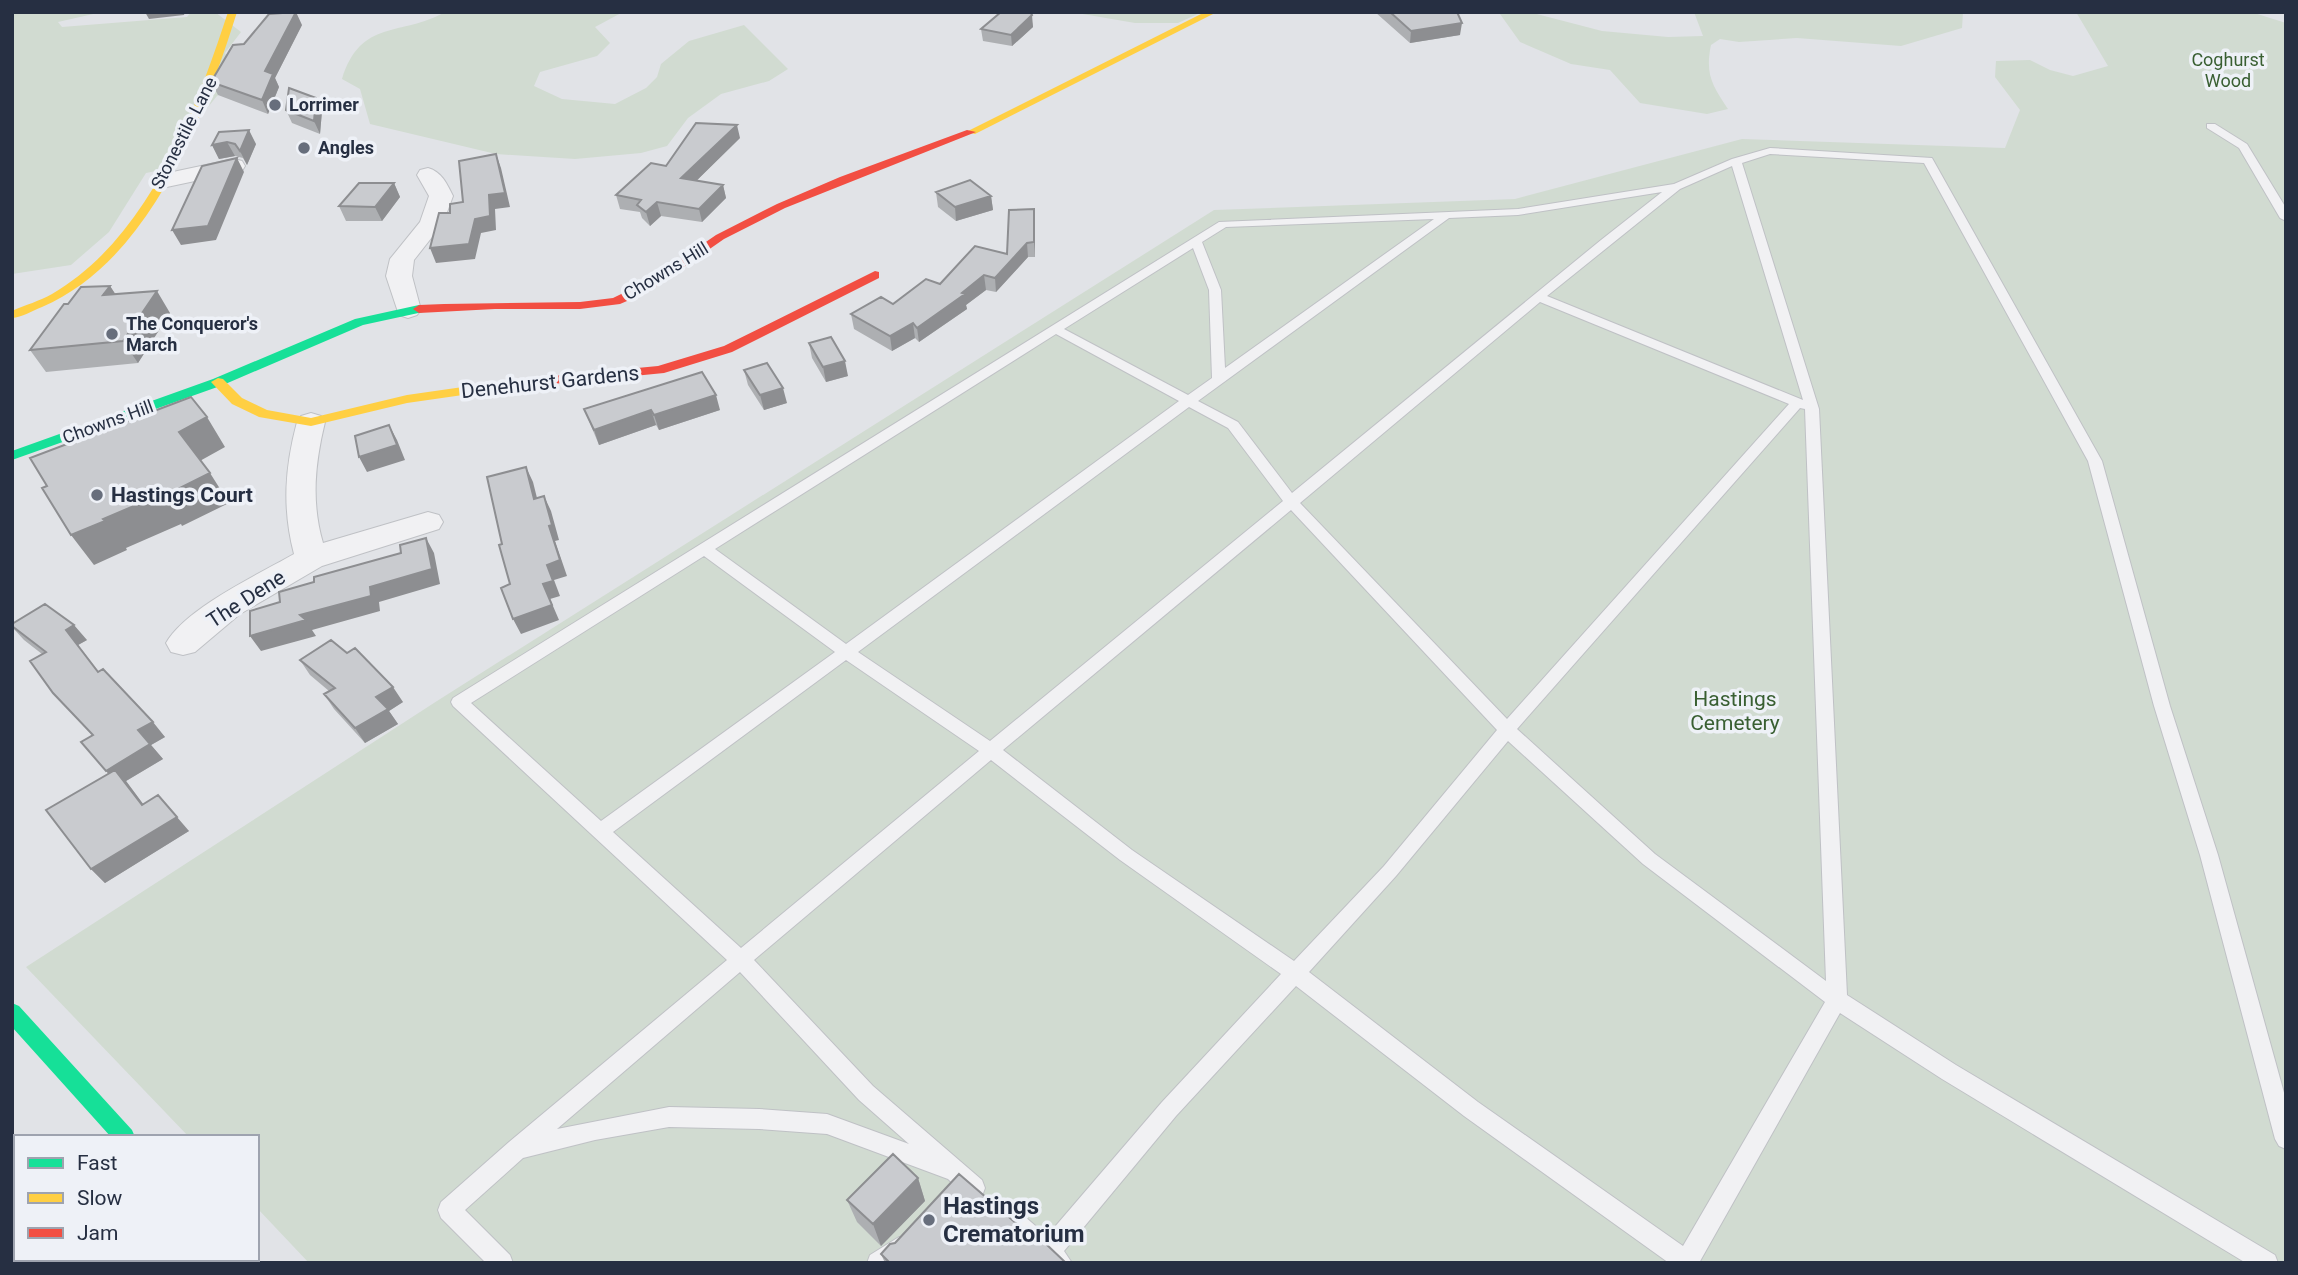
<svg xmlns="http://www.w3.org/2000/svg" width="2298" height="1275" font-family="Roboto,sans-serif">
<style>
.green{fill:#d1dbd1}
.lines{fill:none;stroke-linecap:round;stroke-linejoin:round}
.lane-casing{stroke:#bfc1c5;stroke-width:2}
.street-casing{stroke:#bfc1c5;stroke-width:2}
.lane{fill:#f1f1f3;fill-rule:evenodd}
.street{fill:#f1f1f3;fill-rule:evenodd}
.fast{fill:#16e098;fill-rule:evenodd}
.slow{fill:#ffcf43;fill-rule:evenodd}
.jam{fill:#f24e42;fill-rule:evenodd}
.wall{fill:#adafb2}
.shaded-wall{fill:#8d8e91}
.building{fill:#c9cbcf;stroke:#8d8e91;stroke-width:2}
.poi-dot{fill:#676e7c;stroke:#eef1f7;stroke-width:2.5}
.labels{text-anchor:middle;stroke-width:7;stroke-linejoin:round;paint-order:stroke}
.far-park-label{font-size:18px;fill:#395f32;stroke:#eef1f7}
.far-poi-label{font-size:18px;font-weight:bold;fill:#262f42;stroke:#eef1f7;text-anchor:start}
.far-street-label{font-size:18px;fill:#262f42;stroke:#eef1f7}
.street-label{font-size:21px;fill:#262f42;stroke:#eef1f7}
.poi-label{font-size:21px;font-weight:bold;fill:#262f42;stroke:#eef1f7;text-anchor:start}
.park-label{font-size:21px;fill:#395f32;stroke:#eef1f7}
.near-poi-label{font-size:24px;font-weight:bold;fill:#262f42;stroke:#eef1f7;text-anchor:start}
</style>
<rect width="100%" height="100%" fill="#e1e3e7"/>
<path class="green" d="M12,12H102L58,22L62,27L187,17L191,12H215L241,32L225,53L244,82L217,96L156,171L146,173L109,232L71,265L12,274Z
M445,12H623L595,27L610,43L597,56L540,72L534,86L562,99L615,104L646,88L657,77L661,64L689,41L744,25L788,69L769,81L721,94L688,118L667,146L641,153L575,159L496,154L370,124L360,89L342,79C361,18 401,37 445,12Z
M1071,12H1202L1178,23H1135Z
M1529,12L1602,31L1668,37L1703,36L1694,12H1963L1962,28L1901,46L1797,38L1739,42L1720,39L1711,45C1705,74 1712,85 1728,109L1707,114L1640,103L1610,70L1571,64L1520,42L1500,14Z
M2076,12H2251L2286,23V1263H309L257,1208V1137H189L26,967L437,701L1214,210L1515,199L1742,139L2005,148L2020,110L1995,77L1996,61L2030,60L2050,70L2073,76L2108,66Z"/>
<g class="lines">
<g class="lane-casing">
<path id="lane" d="M2207,124H2215L2247,144L2286,208V221L2280,218L2239,148L2207,128Z
M1770,148L1932,158L2102,461L2170,706L2218,855L2286,1100V1149L2279,1146L2275,1139L2200,855L2154,706L2088,461L1924,163L1770,154L1742,163L1819,409L1847,995L1956,1065L2275,1255L2278,1263H2246L1942,1079L1840,1013L1699,1263H1669L1464,1116L1296,986L1176,1116L1064,1251L1072,1263H1044L991,1217L988,1209L991,1201L999,1198L1007,1201L1047,1236L1162,1102L1281,974L1120,860L991,760L754,960L873,1086L982,1180L985,1188L982,1196L974,1199L966,1196L948,1179L827,1134L759,1129L669,1127L595,1140L523,1158L465,1210L510,1255L513,1263H486L441,1218L438,1210L441,1202L509,1142L727,960L453,706L451,702L453,698L1219,222L1518,209L1674,184L1732,159ZM1732,166L1803,400L1547,296L1680,189ZM1662,192L1601,240L1292,493L1238,422L1198,401L1449,218L1518,215ZM1434,219L1225,368L1221,290L1202,242L1226,227ZM1193,248L1209,290L1212,378L1188,395L1064,329ZM1540,302L1789,404L1507,719L1300,503ZM1056,334L1179,401L846,644L715,549ZM1189,407L1228,428L1283,501L990,741L858,652ZM1800,408L1805,409L1826,981L1655,854L1517,729ZM1291,510L1497,730L1384,866L1294,961L1132,850L1003,750ZM704,556L835,652L601,821L471,703ZM846,660L979,751L741,948L613,832ZM1508,741L1643,864L1825,1002L1683,1246L1478,1102L1309,972L1396,876ZM740,972L859,1100L909,1144L827,1114L759,1109L669,1107L557,1129Z
M899,1237L907,1240L910,1248L901,1263H867L870,1255Z"/>
</g>
<g class="street-casing">
<path id="street" d="M234,159L242,161L245,166L242,171L162,188L154,186L151,181L154,176Z
M428,168C442,172 447,184 453,196L443,223L414,260L412,276L421,310L417,315L408,318L399,315L386,276L390,259L420,222L429,196L417,175L420,170Z
M311,413L321,416L325,422C315,463 311,502 323,543L428,512L439,515L443,522L439,529L322,566L240,614L195,652L183,655L171,652L166,643C186,608 259,574 294,554C282,508 285,467 297,422L301,416Z"/>
</g>
<use href="#lane" class="lane"/>
<use href="#street" class="street"/>
<path class="fast" d="M419,305L425,309L423,312L363,325L223,385L12,460V451L213,379L355,319Z
M12,1003L19,1006L132,1130L135,1137H111L12,1027Z"/>
<path class="slow" d="M228,12H237C204,117 151,260 42,307C32,311 22,317 12,318V311C25,305 40,301 52,294C148,238 195,113 228,12Z
M1205,12H1217L975,134L966,132Z
M218,378L223,379L242,398L267,410L311,418L407,395L512,380L519,384L512,388L407,403L311,426L259,417L232,404L211,382Z"/>
<path class="jam" d="M967,130L976,132L785,208L724,239L648,292L620,304L580,309H495L419,313L413,309L419,305L444,304L580,302L613,298L652,279L716,235L777,204L840,177Z
M875,271L879,272V278L732,352L664,373L512,388L505,384L512,380L658,366L724,346Z
M225,1259H249L250,1263H226Z"/>
</g>
<path class="wall" d="M997,12H1030L1033,27L1012,46L983,41L981,29L999,15Z
M1375,12H1457L1460,35L1410,43Z
M302,25L275,78L279,87L268,114L218,95L211,82L244,44Z
M286,110L322,111L320,134L292,123Z
M219,132L256,144L247,165L243,158L235,156L219,159L212,145Z
M740,138L696,181L723,185L726,198L702,222L661,216L650,226L642,218L640,212L620,209L616,195L666,166Z
M394,183L400,197L382,221H346L339,206Z
M936,192L991,196L993,210L956,221L938,207Z
M1034,209L1035,257H1028L996,292L986,290L966,305L967,309L919,342L915,338L892,351L854,329L851,314L893,304L1007,254Z
M110,286L115,294L170,313L138,363L46,372L30,350L68,304Z
M809,343L848,376L826,382L812,358Z
M744,370L787,403L764,410L748,385Z
M584,409L720,410L659,430L656,425L599,445Z
M12,624L87,640L78,645L99,672L165,737L151,745L163,759L126,781L143,804L189,831L105,883L91,869L108,774L93,736L53,693L42,654L24,640L12,627Z
M300,660L403,702L389,711L398,724L365,743L334,709L324,694L329,691L310,675Z
M918,1178L925,1201L881,1246L857,1222L847,1200Z
M1039,1243L1066,1263H885L881,1254Z"/>
<path class="shaded-wall" d="M145,12H185L184,15L149,19Z
M296,12L302,25L275,78L279,87L268,114L262,100L265,71Z
M1032,15L1033,27L1012,46L1011,35Z
M1462,23L1460,35L1410,43L1411,31Z
M316,98L322,111L320,134L314,121Z
M737,125L740,138L685,192L681,178Z
M249,130L256,144L247,165L240,151Z
M227,142L235,156L219,159L212,145Z
M496,154L501,168L510,207L495,209L496,230L481,233L475,259L436,263L430,248L475,219L489,195Z
M237,158L244,172L216,240L181,245L172,230Z
M394,183L400,197L382,221L375,207Z
M723,185L726,198L702,222L699,209Z
M991,196L993,210L956,221L955,207Z
M657,202L661,216L650,226L646,212Z
M1034,209L1035,224V257L1034,242Z
M1027,243L1028,257L996,292L995,278Z
M984,275L986,290L966,305L967,309L919,342L917,328Z
M110,286L124,307L103,295Z
M157,291L170,313L138,363L123,341Z
M913,323L915,338L892,351L890,336Z
M845,361L848,376L826,382L823,367Z
M783,388L787,403L764,410L760,395Z
M716,395L720,410L659,430L654,415Z
M651,410L656,425L599,445L594,430Z
M207,417L225,447L198,462L179,432Z
M389,425L397,440L405,460L367,472L359,457Z
M526,467L533,482L541,514L534,499Z
M210,473L229,503L182,526L181,524L126,548L127,550L94,565L71,535L103,519Z
M544,496L551,511L559,540L555,541L567,576L554,580L560,596L550,599L559,620L521,634L513,619L543,584L547,565L549,526Z
M426,538L434,553L440,584L379,602L380,611L312,630L316,636L261,651L250,636L370,587Z
M74,625L87,640L78,645L111,687L66,630Z
M393,687L403,702L389,711L398,724L365,743L355,728L376,697Z
M153,722L165,737L151,745L163,759L126,781L155,820L119,785L106,771L138,730Z
M158,795L189,831L105,883L91,869Z
M918,1178L925,1201L881,1246L873,1224Z"/>
<path class="building" d="M296,12L265,71L273,74L262,100L211,82L233,45L244,44L269,14Z
M1001,12H1030L1032,15L1011,35L981,29Z
M1390,12H1457L1462,23L1411,31Z
M289,88L316,98L314,121L286,110Z
M696,123L737,125L681,178L723,185L699,209L657,202L646,212L637,205L641,200L616,195L651,163L666,166Z
M249,130L240,151L235,144L227,142L212,145L219,132Z
M496,154L505,193L489,195L490,216L475,219L469,244L430,248L439,213H450V204L463,202L459,161Z
M237,158L208,226L172,230L202,166Z
M970,180L991,196L955,207L936,192Z
M359,183H394L375,207L339,206Z
M1034,209V242L1027,243L995,278L984,275L962,293L965,294L917,328L913,323L890,336L851,314L881,297L893,304L926,279L940,284L975,246L1007,254L1009,210Z
M110,286L103,295L157,291L123,341L30,350L64,304H68L81,287Z
M831,337L845,361L823,367L809,343Z
M767,363L783,388L760,395L744,370Z
M702,372L716,395L654,415L651,410L594,430L584,409Z
M191,397L207,417L179,432L210,473L162,497L160,495L103,519L105,521L71,535L42,488L47,486L30,458Z
M389,425L397,445L359,457L355,436Z
M526,467L534,499L544,496L552,525L549,526L560,560L547,565L553,581L543,584L552,605L513,619L501,588L510,584L499,545L502,544L487,477Z
M426,538L432,569L370,587L371,596L300,615L306,620L250,636V611L280,602L279,592L314,582V577L401,553L400,545Z
M45,604L74,625L66,630L98,672L103,669L153,722L138,730L150,744L106,771L81,742L93,735L53,693L30,661L46,652L12,626V624Z
M331,640L347,653L355,648L393,687L376,697L388,709L355,728L324,694L335,688L300,660Z
M115,770L142,805L158,795L177,817L91,869L46,810Z
M893,1154L918,1178L873,1224L847,1200Z
M959,1174L1039,1243L1046,1244L1066,1263H890L881,1254L890,1244L895,1243Z"/>
<g class="poi-dot">
<circle cx="275" cy="105" r="7"/>
<circle cx="304" cy="148" r="7"/>
<circle cx="112" cy="334" r="7"/>
<circle cx="97" cy="495" r="7"/>
<circle cx="929" cy="1220" r="7"/>
</g>
<g class="labels">
<g class="far-park-label">
<text x="2228" y="66">Coghurst<tspan x="2228" dy="21">Wood</tspan></text>
</g>
<g class="far-poi-label">
<text x="289" y="111">Lorrimer</text>
<text x="318" y="154">Angles</text>
<text x="126" y="330">The Conqueror's<tspan x="126" dy="21">March</tspan></text>
</g>
<g class="far-street-label">
<text transform="translate(184 133) rotate(-63)" y="6">Stonestile Lane</text>
<text transform="translate(666 271) rotate(-31)" y="6">Chowns Hill</text>
<text transform="translate(108 422) rotate(-20)" y="6">Chowns Hill</text>
</g>
<g class="street-label">
<text transform="translate(550 382) rotate(-6)" y="7">Denehurst Gardens</text>
<text transform="translate(246 599) rotate(-33)" y="7">The Dene</text>
</g>
<g class="poi-label">
<text x="111" y="502">Hastings Court</text>
</g>
<g class="park-label">
<text x="1735" y="706">Hastings<tspan x="1735" dy="24">Cemetery</tspan></text>
</g>
<g class="near-poi-label">
<text x="943" y="1214">Hastings<tspan x="943" dy="28">Crematorium</tspan></text>
</g>
</g>
<rect width="2298" height="1275" fill="none" stroke="#262f42" stroke-width="28"/>
<rect x="14" y="1135" width="245" height="126" fill="#eef1f7" stroke="#9ea3af" stroke-width="2"/>
<rect x="28" y="1158" width="35" height="10" fill="#16e098" stroke="#9ea3af" stroke-width="2"/>
<text x="77" y="1170" font-size="21" fill="#262f42">Fast</text>
<rect x="28" y="1193" width="35" height="10" fill="#ffcf43" stroke="#9ea3af" stroke-width="2"/>
<text x="77" y="1205" font-size="21" fill="#262f42">Slow</text>
<rect x="28" y="1228" width="35" height="10" fill="#f24e42" stroke="#9ea3af" stroke-width="2"/>
<text x="77" y="1240" font-size="21" fill="#262f42">Jam</text>
</svg>
